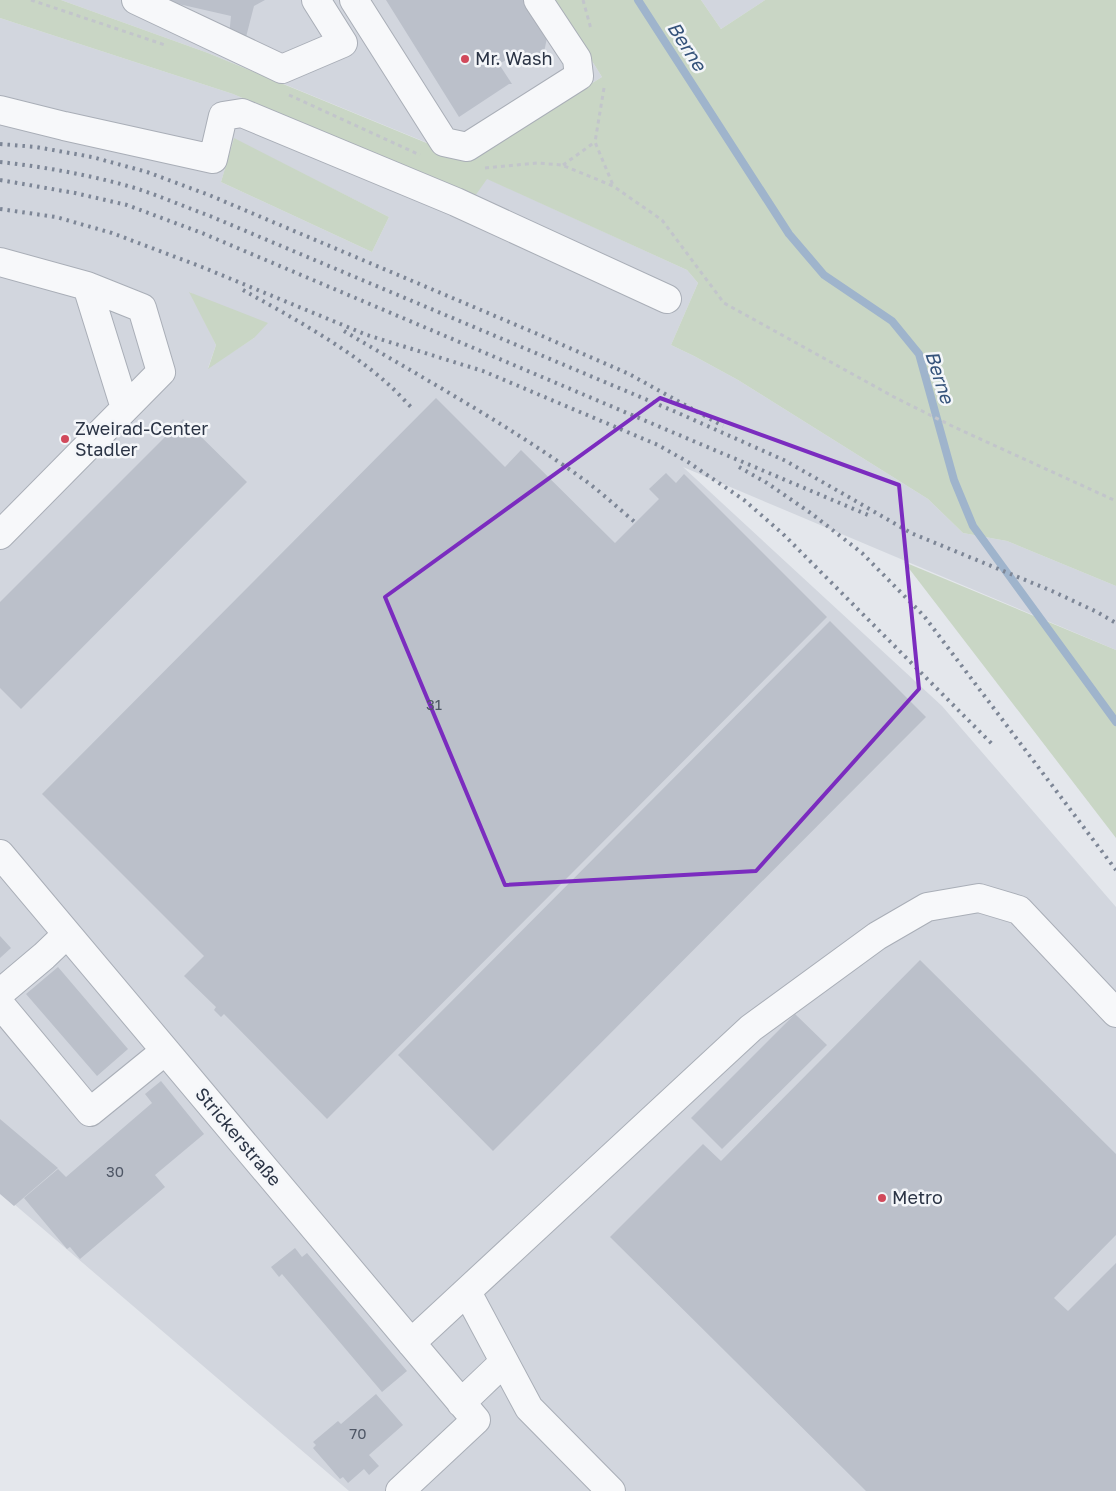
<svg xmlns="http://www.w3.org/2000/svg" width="1116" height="1491" font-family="'Golos Text',sans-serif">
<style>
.built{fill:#d2d6de;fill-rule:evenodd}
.green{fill:#c9d6c5}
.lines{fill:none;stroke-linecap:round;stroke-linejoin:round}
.stream{stroke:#9fb4cc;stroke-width:8}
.building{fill:#bbc0ca}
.minor-casing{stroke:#a9aeb7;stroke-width:30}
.path{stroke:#c2c5cb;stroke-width:3;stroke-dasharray:4 4;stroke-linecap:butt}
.minor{stroke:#f7f8fa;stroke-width:28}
.rail{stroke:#7d8696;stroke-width:4;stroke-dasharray:2.5 5;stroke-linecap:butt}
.marked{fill:none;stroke:#7b2cbf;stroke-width:4;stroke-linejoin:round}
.poi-dot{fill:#d1495b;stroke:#f4f6f9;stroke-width:2}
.labels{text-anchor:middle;stroke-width:5;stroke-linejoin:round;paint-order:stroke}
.number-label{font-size:15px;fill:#4f5766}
.poi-label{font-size:18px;fill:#2b3445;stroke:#f4f6f9;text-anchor:start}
.street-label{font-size:18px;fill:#2b3445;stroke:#f4f6f9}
.water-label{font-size:19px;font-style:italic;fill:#34527a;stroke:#f4f6f9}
</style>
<rect width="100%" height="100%" fill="#e4e7ec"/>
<path class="built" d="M61,0H554L602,77L469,160L208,53Z
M701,0H765L721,29Z
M0,18L233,94L475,195L486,178L687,270L698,283L671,345L694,356L738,380L928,499L963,533L1007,541L1116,586V650L683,467L942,706L1116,907V1491H349L0,1192ZM234,139L389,217L372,252L221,182ZM190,292L254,338L208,368L216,345Z"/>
<path class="green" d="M0,0H61L208,53L468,160L602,77L554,0H701L721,29L765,0H1116V586L1007,541L963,533L928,499L738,380L694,356L671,345L698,283L687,270L487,179L475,196L233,94L0,18Z
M234,138L389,217L372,252L221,182Z
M189,292L268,323L254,338L208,369L216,345Z
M904,562L1116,650V838Z"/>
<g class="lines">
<path class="stream" d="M638,0L789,234L824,275L892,321L919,354L954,480L973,526L1116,722"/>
</g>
<path class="building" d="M161,0H265L254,6L245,41L229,36L231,16Z
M386,0H527L548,33L542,62L513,56L499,64L512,84H509L459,117Z
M436,398L505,467L521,450L615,543L659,499L649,489L666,473L676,483L684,474L827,617L327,1119L224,1014L221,1017L214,1010L216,1007L184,976L204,956L42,794Z
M183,419L247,482L21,709L0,688V602Z
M830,621L926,717L493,1151L398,1055Z
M0,936L11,948L0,958Z
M920,960L1116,1154V1235L1054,1298L1068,1311L1116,1263V1491H866L610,1237L703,1144L721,1161Z
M58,967L128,1049L97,1076L26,994Z
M795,1014L827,1045L722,1149L691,1118Z
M161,1081L204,1134L155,1175L165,1187L80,1259L70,1247L67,1249L24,1198L58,1169L66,1177L152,1103L145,1094Z
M0,1119L58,1168L14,1206L0,1194Z
M295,1248L302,1257L307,1253L407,1371L382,1392L282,1274L279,1277L271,1267Z
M376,1394L403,1425L369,1455L379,1466L369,1475L364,1469L348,1483L343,1477L340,1479L313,1448L316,1445L313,1442L338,1421L341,1424Z"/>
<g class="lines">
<g class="minor-casing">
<path id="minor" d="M136,0L282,69L343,43L316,0
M354,0L444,142L467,147L579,76L577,59L538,0
M0,110L64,126L213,159L223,116L242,113L456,202L667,299
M0,262L87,286L125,408
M0,535L161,372L142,308L87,286
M0,854L476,1420L400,1491
M0,993L44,956L67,934
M0,1004L90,1112L165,1051
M467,1292L529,1408L611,1491
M411,1343L751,1028L877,936L927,907L979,898L1019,910L1116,1013
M461,1403L504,1362"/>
</g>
<path class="path" d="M31,0L165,45
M583,0L591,29
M604,88L595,142L613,185
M289,95L420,155
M563,165L595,142
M485,168L537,163L562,165L613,186L662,220L724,303L894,397L954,427L1116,501"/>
<use href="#minor" class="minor"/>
<path class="rail" d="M0,144L36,147L92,157L147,172L209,195L540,335L629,374L723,426
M0,162C45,167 91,175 135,188C160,196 185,207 210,216L676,412L786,461L911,533L1052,591L1097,612L1116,623
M0,180L75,193L127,205L202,233L868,515
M0,209L56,217L112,233L202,267L367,335L483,371L658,445L688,462L744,500L783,534L993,745
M243,290C291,317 347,347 388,384C396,391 404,400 412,408
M344,331C424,379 507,424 583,479C601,492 618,508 636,523
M739,467L767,483L812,514L862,553L924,616L1116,870"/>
</g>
<path class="marked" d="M660,398L899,485L919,689L756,871L505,885L385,597Z"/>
<g class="poi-dot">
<circle cx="465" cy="59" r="5"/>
<circle cx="65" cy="439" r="5"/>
<circle cx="882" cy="1198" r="5"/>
</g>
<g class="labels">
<g class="number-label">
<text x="434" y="710">31</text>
<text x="115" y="1177">30</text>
<text x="358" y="1439">70</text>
</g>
<g class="poi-label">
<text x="475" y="65">Mr. Wash</text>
<text x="75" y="435">Zweirad-Center<tspan x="75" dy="21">Stadler</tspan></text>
<text x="892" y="1204">Metro</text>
</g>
<g class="street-label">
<text transform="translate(238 1137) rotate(50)" y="6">Strickerstraße</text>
</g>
<g class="water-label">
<text transform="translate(687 46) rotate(57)" y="7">Berne</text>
<text transform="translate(940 377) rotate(72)" y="7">Berne</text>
</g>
</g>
</svg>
